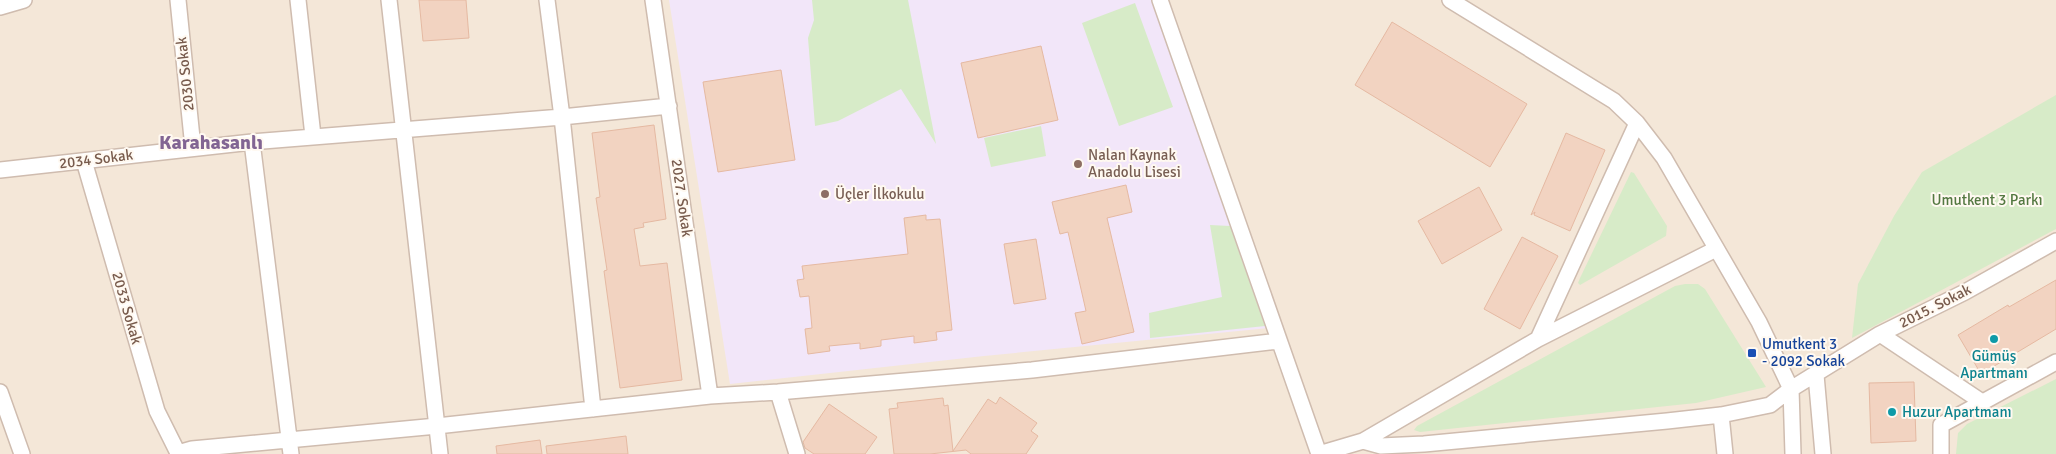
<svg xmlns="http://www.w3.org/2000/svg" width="2056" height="454" font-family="Signika,sans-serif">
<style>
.residential{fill:#f4e7d8}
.education{fill:#f2e6f9}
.green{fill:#d7ebc8}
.building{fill:#f2d3c1;stroke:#e5b9a2}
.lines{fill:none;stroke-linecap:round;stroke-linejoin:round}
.street-casing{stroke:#cfbcaf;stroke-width:18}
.street{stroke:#fff;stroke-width:15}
.education-dot{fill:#8d6e63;stroke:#fff9f1;stroke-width:2}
.culture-dot{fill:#0f9aa8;stroke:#fff9f1;stroke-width:2}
.transit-dot{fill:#1a4fb4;stroke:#fff9f1;stroke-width:2}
.labels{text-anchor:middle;stroke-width:4;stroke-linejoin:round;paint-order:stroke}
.street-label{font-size:15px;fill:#785b4d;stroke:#fff9f1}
.education-label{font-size:15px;fill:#785e54;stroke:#fff9f1;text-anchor:start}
.park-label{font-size:15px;fill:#537841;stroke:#fff9f1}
.transit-label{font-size:15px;fill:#164399;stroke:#fff9f1;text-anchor:start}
.culture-label{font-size:15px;fill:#0d838f;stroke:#fff9f1}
.district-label{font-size:20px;font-weight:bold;fill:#826593;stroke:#fff9f1}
</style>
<rect width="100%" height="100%" fill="#fdf5ea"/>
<path class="residential" d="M0,0H2056V454H0Z"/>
<path class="education" d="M669,0H1152L1269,328L984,356L730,384Z"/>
<path class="green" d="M812,0H908L936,144L901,89L838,121L815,126L808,38L814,20Z
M1135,3L1173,107L1119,126L1082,23Z
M2056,95V229L1852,338L1858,284L1894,216L1922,172Z
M1041,126L1046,156L991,167L984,138Z
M1631,172L1634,173L1667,226L1666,236L1580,285L1578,283L1580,278Z
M1210,225L1230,226L1265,326L1150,338L1149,313L1222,297Z
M1685,284H1698L1705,289L1766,387L1696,403L1420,432L1414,430L1417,426L1675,286Z
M2056,379V454H1956L1958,433L1967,424Z"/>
<path class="building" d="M419,0H466L469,38L423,41Z
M1392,22L1527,104L1490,167L1355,85Z
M1041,46L1058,120L978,138L961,63Z
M781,70L795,160L718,172L703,82Z
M654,125L666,219L643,223L644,227L634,229L640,266L667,263L682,380L620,388L604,271L607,270L596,198L600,197L592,133Z
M1566,133L1605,150L1570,231L1534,215L1535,212L1531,215Z
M1126,185L1132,212L1107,218L1134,332L1082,344L1075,313L1086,311L1068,232L1060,234L1052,202Z
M1479,187L1502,230L1442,264L1418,221Z
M926,215V220L940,219L952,330L936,332L937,340L914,343V336L881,340V346L860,349V343L829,346L830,351L808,354L805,329L812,328L809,296L800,297L797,280L804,279L802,266L908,254L904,218Z
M1522,237L1558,256L1520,329L1484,309Z
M1036,239L1046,299L1014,304L1004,244Z
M2056,280V329L1981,374L1958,335L2008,305L2009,307Z
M1914,382L1916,441L1871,443L1869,383Z
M1000,397L1037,423L1031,431L1038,436L1026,454H971L966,450L930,454H894L889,409L898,408L897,403L943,398L944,406L948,405L953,451L988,399L996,404Z
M829,404L877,437L865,454H814L805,448L803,442Z
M626,436L628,454H547L546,446Z
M540,440L542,454H497L496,446Z"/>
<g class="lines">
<g class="street-casing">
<path id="street" d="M178,0L193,148
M298,0L313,136
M389,0L440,454
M547,0L562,117L593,409
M653,0L710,396
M1160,0L1319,454L1363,441L1538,339L1716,249
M1450,0L1614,101L1637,123L1664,158L1759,322L1791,389L1793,454
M0,7L24,0
M252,142L291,454
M84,161L157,411L178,453
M0,170L252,142L562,117L669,106
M1880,334L1982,402
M1538,339L1637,123
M1816,375L1823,454
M0,392L22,454
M778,392L797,454
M1721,415L1725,454
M1363,441L1381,446L1424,444L1667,421L1721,415L1770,405L1791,389L1880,334L1965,292L2056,241
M178,453L192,449L437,426L710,396L778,392L1032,370L1278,341
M1941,454V425L2056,362"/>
</g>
<use href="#street" class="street"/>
</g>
<g class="education-dot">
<circle cx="1078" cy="164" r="5"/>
<circle cx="825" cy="194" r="5"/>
</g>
<g class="culture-dot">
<circle cx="1994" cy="339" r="5"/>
<circle cx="1892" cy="412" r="5"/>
</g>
<rect class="transit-dot" x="1747" y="348" width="10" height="10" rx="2.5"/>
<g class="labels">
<g class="street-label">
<text transform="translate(185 74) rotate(-96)" y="5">2030 Sokak</text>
<text transform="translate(96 159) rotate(-7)" y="5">2034 Sokak</text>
<text transform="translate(682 198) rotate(82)" y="5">2027. Sokak</text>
<text transform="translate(1935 306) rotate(-27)" y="5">2015. Sokak</text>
<text transform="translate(127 308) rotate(74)" y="5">2033 Sokak</text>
</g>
<g class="education-label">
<text x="1088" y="160">Nalan Kaynak<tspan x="1088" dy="17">Anadolu Lisesi</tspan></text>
<text x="835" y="199">Üçler İlkokulu</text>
</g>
<g class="park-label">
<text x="1987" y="205">Umutkent 3 Parkı</text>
</g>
<g class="transit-label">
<text x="1762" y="349">Umutkent 3<tspan x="1762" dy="17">- 2092 Sokak</tspan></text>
</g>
<g class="culture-label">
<text x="1994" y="361">Gümüş<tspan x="1994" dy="17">Apartmanı</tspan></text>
<text x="1902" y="417" text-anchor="start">Huzur Apartmanı</text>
</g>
<g class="district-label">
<text x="211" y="149">Karahasanlı</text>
</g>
</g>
</svg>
